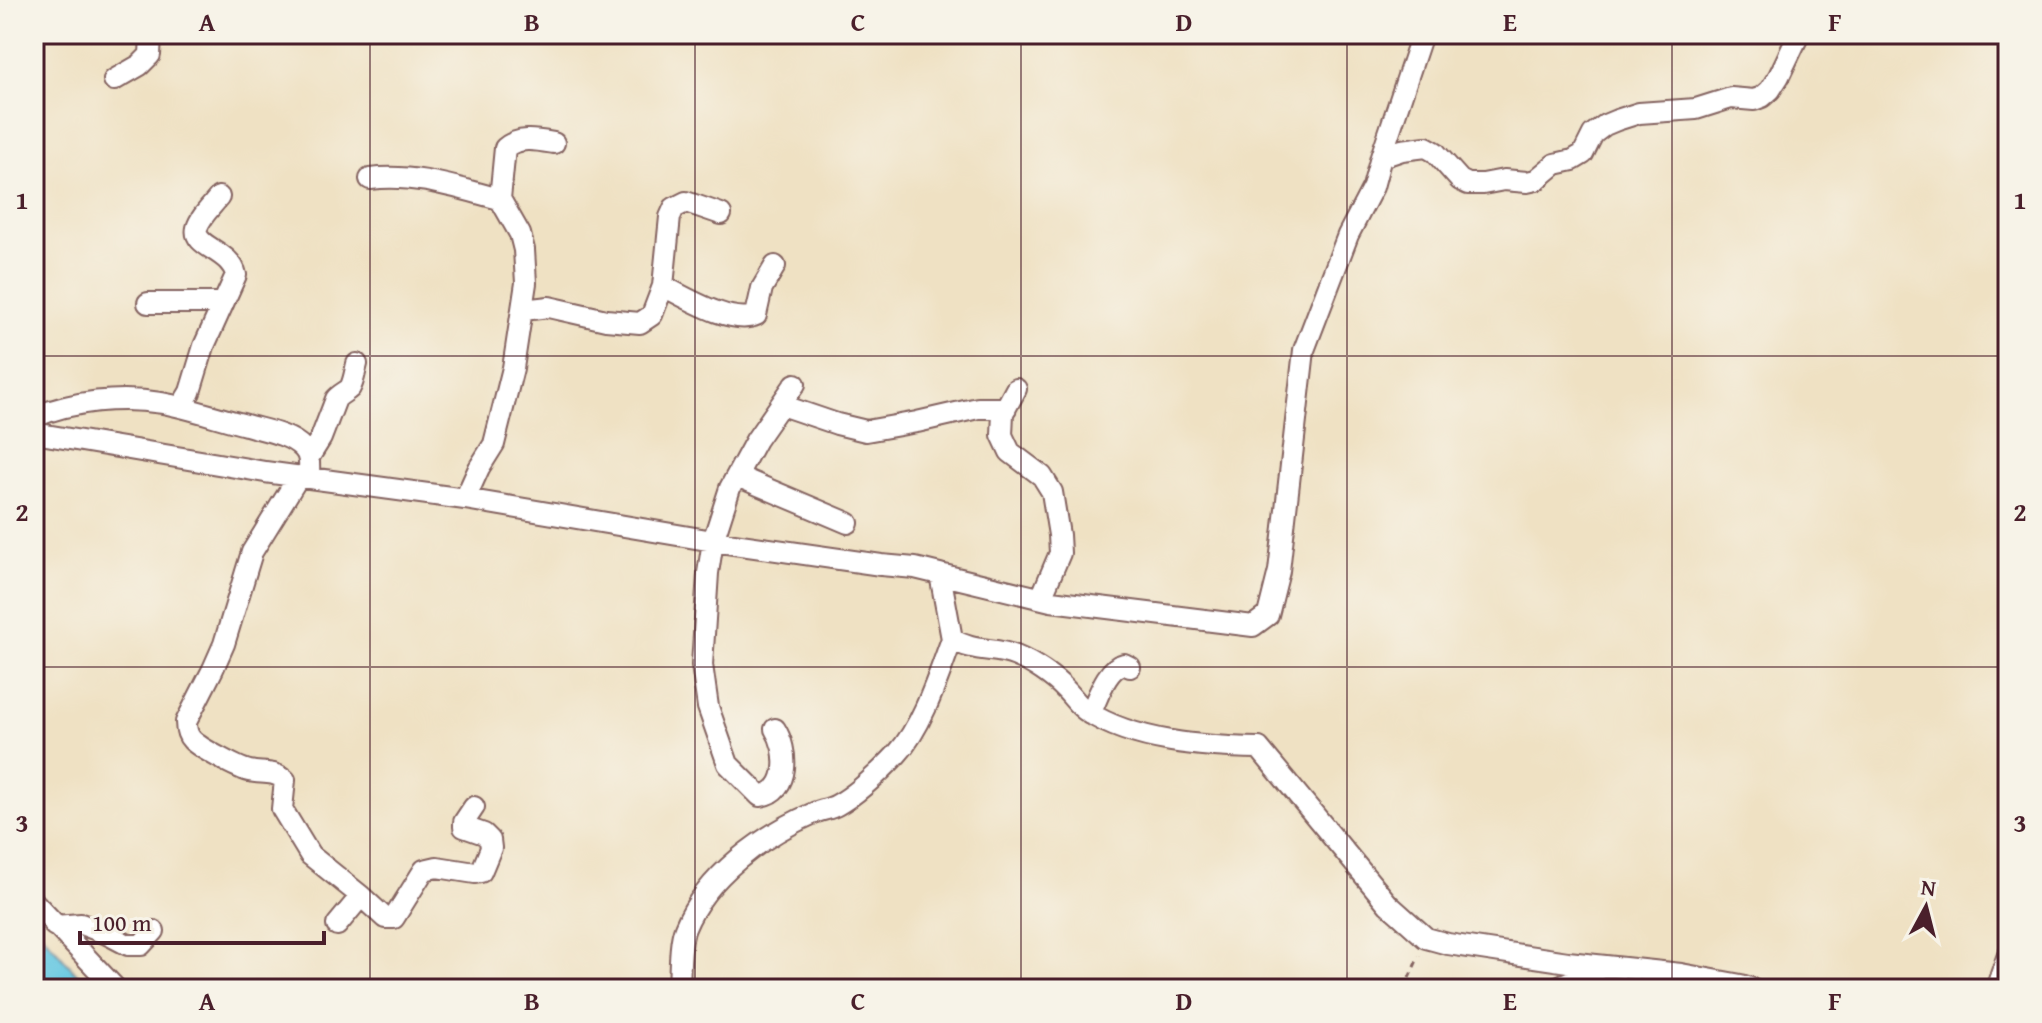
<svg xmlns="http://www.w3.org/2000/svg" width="2042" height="1023" font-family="'Gentium Book Plus',serif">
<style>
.water{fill:#64c7e2;stroke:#577386;stroke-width:2}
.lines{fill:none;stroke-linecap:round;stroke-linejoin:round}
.minor-casing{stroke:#846360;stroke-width:24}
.path{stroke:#846360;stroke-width:3;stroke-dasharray:6 6;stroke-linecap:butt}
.minor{stroke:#fff;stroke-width:20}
.grid{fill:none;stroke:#4a1f2b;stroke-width:2;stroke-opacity:0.55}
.neatline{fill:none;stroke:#4a1f2b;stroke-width:3}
.grid-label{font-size:26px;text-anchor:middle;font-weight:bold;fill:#4a1f2b}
</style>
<rect width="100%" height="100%" fill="#f7f3e8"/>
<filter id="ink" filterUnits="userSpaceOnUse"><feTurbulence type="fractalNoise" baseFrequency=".0125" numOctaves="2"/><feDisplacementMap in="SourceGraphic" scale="16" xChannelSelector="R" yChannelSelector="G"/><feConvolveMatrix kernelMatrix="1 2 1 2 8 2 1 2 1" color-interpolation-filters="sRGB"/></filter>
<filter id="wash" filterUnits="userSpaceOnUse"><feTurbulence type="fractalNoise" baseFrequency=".006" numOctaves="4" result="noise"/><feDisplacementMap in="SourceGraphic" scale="32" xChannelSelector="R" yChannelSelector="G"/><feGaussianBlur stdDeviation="1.8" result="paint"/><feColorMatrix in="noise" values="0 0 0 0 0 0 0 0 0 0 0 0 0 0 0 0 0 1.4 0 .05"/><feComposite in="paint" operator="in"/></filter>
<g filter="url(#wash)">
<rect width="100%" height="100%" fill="#efe1c3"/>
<path class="water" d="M34,925L77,974L94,989H34Z"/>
</g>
<g filter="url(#ink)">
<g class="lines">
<g class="minor-casing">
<path id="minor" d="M114,80L140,65L150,55L151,34
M1381,157L1402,150L1426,147L1435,152L1460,180L1468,184H1483L1504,180L1527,182L1536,180L1555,164L1573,160L1583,154L1593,134L1605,125L1617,120L1639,113L1696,109L1731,98L1754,100L1762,97L1770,90L1779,76L1799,34
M370,179C414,173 457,188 500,199
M663,286C685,297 732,326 756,315L762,288L775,266
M148,303H223
M523,310L549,307L606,320L640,323L652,315L663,286L670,217L674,208L686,202L721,214
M1016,389L1003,413L1002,435L1010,452L1042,476L1052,492L1059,535L1060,553L1041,598
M781,405L837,424L866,431L917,422L978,408H1006
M181,407L190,392L204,346L236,275C231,250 192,247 197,228C200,217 212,206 219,197
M34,417C73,401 120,396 162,403C190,408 218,418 246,425C263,430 290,434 303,448C311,456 309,467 309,477
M34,433L265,472L465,499L713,541L881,565L915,568L1051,601L1253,626L1268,615L1279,571L1304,350L1348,235L1373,187L1381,157L1422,34
M309,457L321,438L336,399C340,394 346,392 350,388C354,381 355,371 357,364
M299,476L252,552L224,644L213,669L186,722C186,729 187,735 192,740C200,748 237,768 249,771C262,774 273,770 285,780L282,809L310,855L361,896L337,925
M737,476L848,523
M465,499L479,468L494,444L513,368L526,283L524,250L520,234L500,199L505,148C519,136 537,140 554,143
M940,574L952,639C974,653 994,647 1016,656C1033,663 1054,677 1066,690C1073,697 1079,707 1088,712C1134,742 1205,747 1259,748L1388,904L1426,938L1448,944L1568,962L1681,974L1741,985L1753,989
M1090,714C1098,698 1106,668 1124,664L1130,667
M775,729C788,749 791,792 760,796L728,764L708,707L702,665L708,573L713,541L730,488L756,440L795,384
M361,896L385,918H394L424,870L437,867L475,873L481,872L491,848L490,840L484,834L464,827V822L474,807
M34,902L116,989
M55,926L81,924L107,934L128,945H141L154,931
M679,989C680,974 679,942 685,928C706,876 763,835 814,813C821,810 830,809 837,805C859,793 880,772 897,754C923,726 939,674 952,639
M1552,989L1603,968
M1996,989L2008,955"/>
</g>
<path class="path" d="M1404,989L1419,956"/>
<use href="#minor" class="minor"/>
</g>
</g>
<path class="grid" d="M370,34V989M695,34V989M1021,34V989M1347,34V989M1672,34V989M34,356H2008M34,667H2008"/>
<rect width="2042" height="1023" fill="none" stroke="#f7f3e8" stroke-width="88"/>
<g transform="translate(1926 907) rotate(7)" stroke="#f7f3e8" stroke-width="6" paint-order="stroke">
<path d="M0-6L14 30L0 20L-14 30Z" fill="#4a1f2b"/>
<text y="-12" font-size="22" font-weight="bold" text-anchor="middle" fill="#4a1f2b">N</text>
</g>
<path d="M80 931v12h244v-12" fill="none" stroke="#4a1f2b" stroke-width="4"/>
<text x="92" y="931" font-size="24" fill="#4a1f2b" stroke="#f7f3e8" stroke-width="6" paint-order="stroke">100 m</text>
<rect x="44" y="44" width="1954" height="935" class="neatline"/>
<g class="grid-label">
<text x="207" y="31">A</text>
<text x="532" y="31">B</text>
<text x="858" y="31">C</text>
<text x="1184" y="31">D</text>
<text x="1510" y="31">E</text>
<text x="1835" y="31">F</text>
<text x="22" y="209">1</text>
<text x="2020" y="209">1</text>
<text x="22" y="521">2</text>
<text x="2020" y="521">2</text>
<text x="22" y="832">3</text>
<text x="2020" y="832">3</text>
<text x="207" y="1010">A</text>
<text x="532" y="1010">B</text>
<text x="858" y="1010">C</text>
<text x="1184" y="1010">D</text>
<text x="1510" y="1010">E</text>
<text x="1835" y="1010">F</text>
</g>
</svg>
